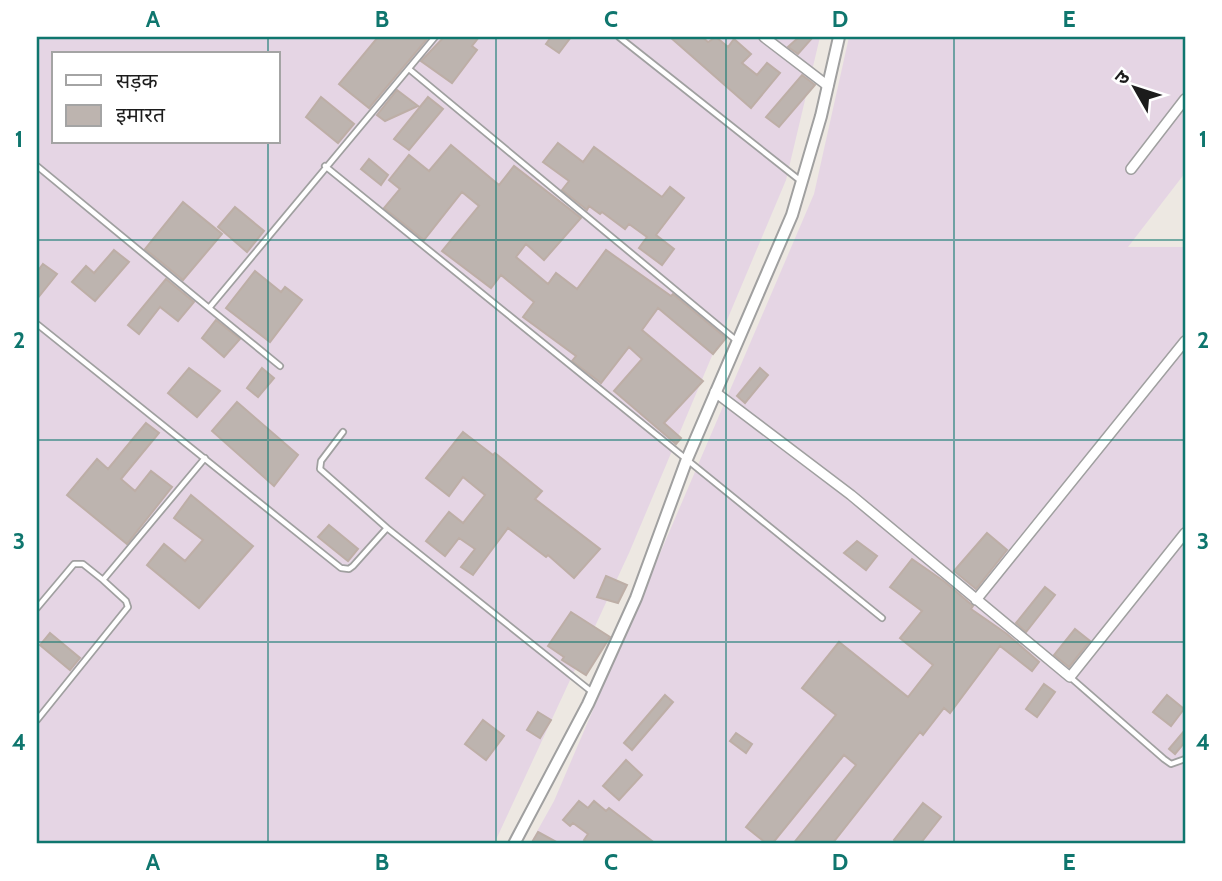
<svg xmlns="http://www.w3.org/2000/svg" width="1222" height="881" font-family="Cabin,'Noto Sans Devanagari',sans-serif">
<style>
.industrial{fill:#e5d5e4;fill-rule:evenodd}
.building{fill:#bdb4af;stroke:#bdaea6;stroke-width:2}
.lines{fill:none;stroke-linecap:round;stroke-linejoin:round}
.service-casing{stroke:#a0a0a0;stroke-width:8}
.minor-casing{stroke:#a0a0a0;stroke-width:12}
.tertiary-casing{stroke:#a0a0a0;stroke-width:14}
.service{stroke:#fff;stroke-width:4.5}
.minor{stroke:#fff;stroke-width:9}
.tertiary{stroke:#fff;stroke-width:10}
.grid{fill:none;stroke:#0f766e;stroke-width:2;stroke-opacity:0.55}
.neatline{fill:none;stroke:#0f766e;stroke-width:2.5}
.grid-label{font-size:23px;text-anchor:middle;font-weight:bold;fill:#0f766e}
</style>
<rect width="100%" height="100%" fill="#ede8e2"/>
<path class="industrial" d="M37,37H820L786,180L629,553L494,844H37ZM54,54H278V142H54Z
M849,37H1185V173L1128,247H1185V844H530L554,801L814,194Z"/>
<path class="building" d="M378,37L427,39L369,108L339,84Z
M444,37H479L472,46L477,50L452,83L421,61Z
M551,37H571L559,53L546,44Z
M670,37H702L708,42L716,37L728,47L734,39L751,54L742,63L757,75L767,63L780,73L751,108Z
M799,37H813L798,54L788,47Z
M802,75L815,85L779,127L766,117Z
M397,90L418,106L385,121L377,115Z
M321,97L354,124L338,143L306,117Z
M428,97L443,109L409,150L394,139Z
M558,143L583,162L594,147L662,197L670,187L684,198L656,235L674,249L662,265L639,248L647,237L629,224L625,229L602,212L600,214L589,206L587,210L562,190L569,181L543,162Z
M451,145L499,185L514,166L581,218L544,260L526,244L516,257L548,284L556,273L577,289L606,250L671,296L673,294L726,338L713,354L658,308L642,330L703,381L664,423L681,438L676,444L614,391L642,359L629,347L601,383L572,361L576,356L523,317L534,302L501,275L491,288L442,251L479,206L462,192L424,240L384,208L400,189L389,180L409,155L429,171Z
M369,159L388,175L381,185L361,169Z
M183,202L222,234L183,280L145,249Z
M235,207L264,231L247,252L218,227Z
M114,250L129,262L95,301L72,282L86,266L94,273Z
M43,264L57,274L37,299V272Z
M255,271L281,292L285,287L302,300L270,342L226,308Z
M166,279L194,302L178,321L160,307L139,334L128,325Z
M216,320L240,339L224,357L202,338Z
M189,368L220,391L197,417L168,393Z
M262,368L274,378L258,397L247,388Z
M760,368L768,375L745,403L737,396Z
M237,402L298,455L274,486L212,431Z
M146,423L159,433L121,479L135,491L151,471L172,487L127,544L67,495L97,459L108,469Z
M463,432L493,455L495,453L542,491L535,499L600,549L574,578L548,555L546,557L508,528L473,575L461,567L475,549L459,538L445,556L426,541L449,512L463,523L485,495L463,477L449,496L426,478Z
M191,495L253,546L199,608L147,565L164,544L185,561L203,540L174,518Z
M329,525L358,549L348,561L318,537Z
M987,533L1007,550L976,589L954,571Z
M857,541L877,556L866,570L844,553Z
M912,559L945,582L973,606L971,609L1007,634L1039,662L1032,671L1000,646L950,713L944,708L923,735L920,732L832,844H793L856,765L844,755L772,844H767L746,827L836,715L802,688L839,642L908,697L933,665L900,638L922,611L890,587Z
M606,576L627,585L618,603L597,597Z
M1045,587L1055,595L1026,632L1016,623Z
M571,612L610,637L586,675L562,660L564,657L548,646Z
M1075,629L1090,641L1069,667L1054,655Z
M50,633L80,658L70,670L40,645Z
M1044,684L1055,692L1037,717L1026,709Z
M665,695L673,702L632,750L624,743Z
M1167,695L1184,709L1171,726L1153,712Z
M538,712L551,720L540,738L527,730Z
M483,720L504,736L486,760L465,744Z
M1185,730V742L1175,754L1169,749Z
M736,733L752,744L746,753L730,741Z
M626,760L642,775L619,800L603,786Z
M579,801L588,808L594,801L606,811L609,808L656,844H589L584,840L588,834L573,823L570,826L563,820Z
M923,803L941,817L920,844H898L894,840Z
M538,832L560,844H531Z"/>
<g class="lines">
<g class="service-casing">
<path id="service" d="M619,37L802,182
M409,69L737,341
M37,166L209,308L435,37
M325,166L882,618
M209,308L280,366
M37,324L341,568L349,569L353,566L387,528L592,692
M343,432L321,461L320,469L387,528
M37,608L74,564H83L103,580L205,458
M1070,677L1164,759L1171,764L1185,759
M37,720L128,607L126,601L103,580"/>
</g>
<g class="minor-casing">
<path id="minor" d="M764,37L828,86
M1131,169L1185,99
M715,392L851,495L1070,677L1185,533
M976,600L1185,341"/>
</g>
<g class="tertiary-casing">
<path id="tertiary" d="M514,844L588,704L636,598L687,459L792,215L821,116L839,37"/>
</g>
<use href="#service" class="service"/>
<use href="#minor" class="minor"/>
<use href="#tertiary" class="tertiary"/>
</g>
<path class="grid" d="M268,37V54M496,37V844M726,37V844M954,37V844M268,142V844M37,240H1185M37,440H1185M37,642H1185"/>
<rect width="1222" height="881" fill="none" stroke="#ffffff" stroke-width="77"/>
<rect x="52" y="52" width="228" height="91" fill="#ffffff" stroke="#a4a4a4" stroke-width="2"/>
<rect x="66" y="75" width="35" height="10" fill="#ffffff" stroke="#a4a4a4" stroke-width="2"/>
<text x="116" y="88" font-size="21" fill="#1c1c1c">सड़क</text>
<rect x="66" y="105" width="35" height="21" fill="#bdb4af" stroke="#a4a4a4" stroke-width="2"/>
<text x="116" y="122" font-size="21" fill="#1c1c1c">इमारत</text>
<g transform="translate(1135 88) rotate(309)" stroke="#ffffff" stroke-width="5" paint-order="stroke">
<path d="M0-5L12 26L0 18L-12 26Z" fill="#1c1c1c"/>
<text y="-10" font-size="19" font-weight="bold" text-anchor="middle" fill="#1c1c1c">उ</text>
</g>
<rect x="38" y="38" width="1146" height="804" class="neatline"/>
<g class="grid-label">
<text x="153" y="27">A</text>
<text x="382" y="27">B</text>
<text x="611" y="27">C</text>
<text x="840" y="27">D</text>
<text x="1069" y="27">E</text>
<text x="19" y="147">1</text>
<text x="1203" y="147">1</text>
<text x="19" y="348">2</text>
<text x="1203" y="348">2</text>
<text x="19" y="549">3</text>
<text x="1203" y="549">3</text>
<text x="19" y="750">4</text>
<text x="1203" y="750">4</text>
<text x="153" y="870">A</text>
<text x="382" y="870">B</text>
<text x="611" y="870">C</text>
<text x="840" y="870">D</text>
<text x="1069" y="870">E</text>
</g>
</svg>
